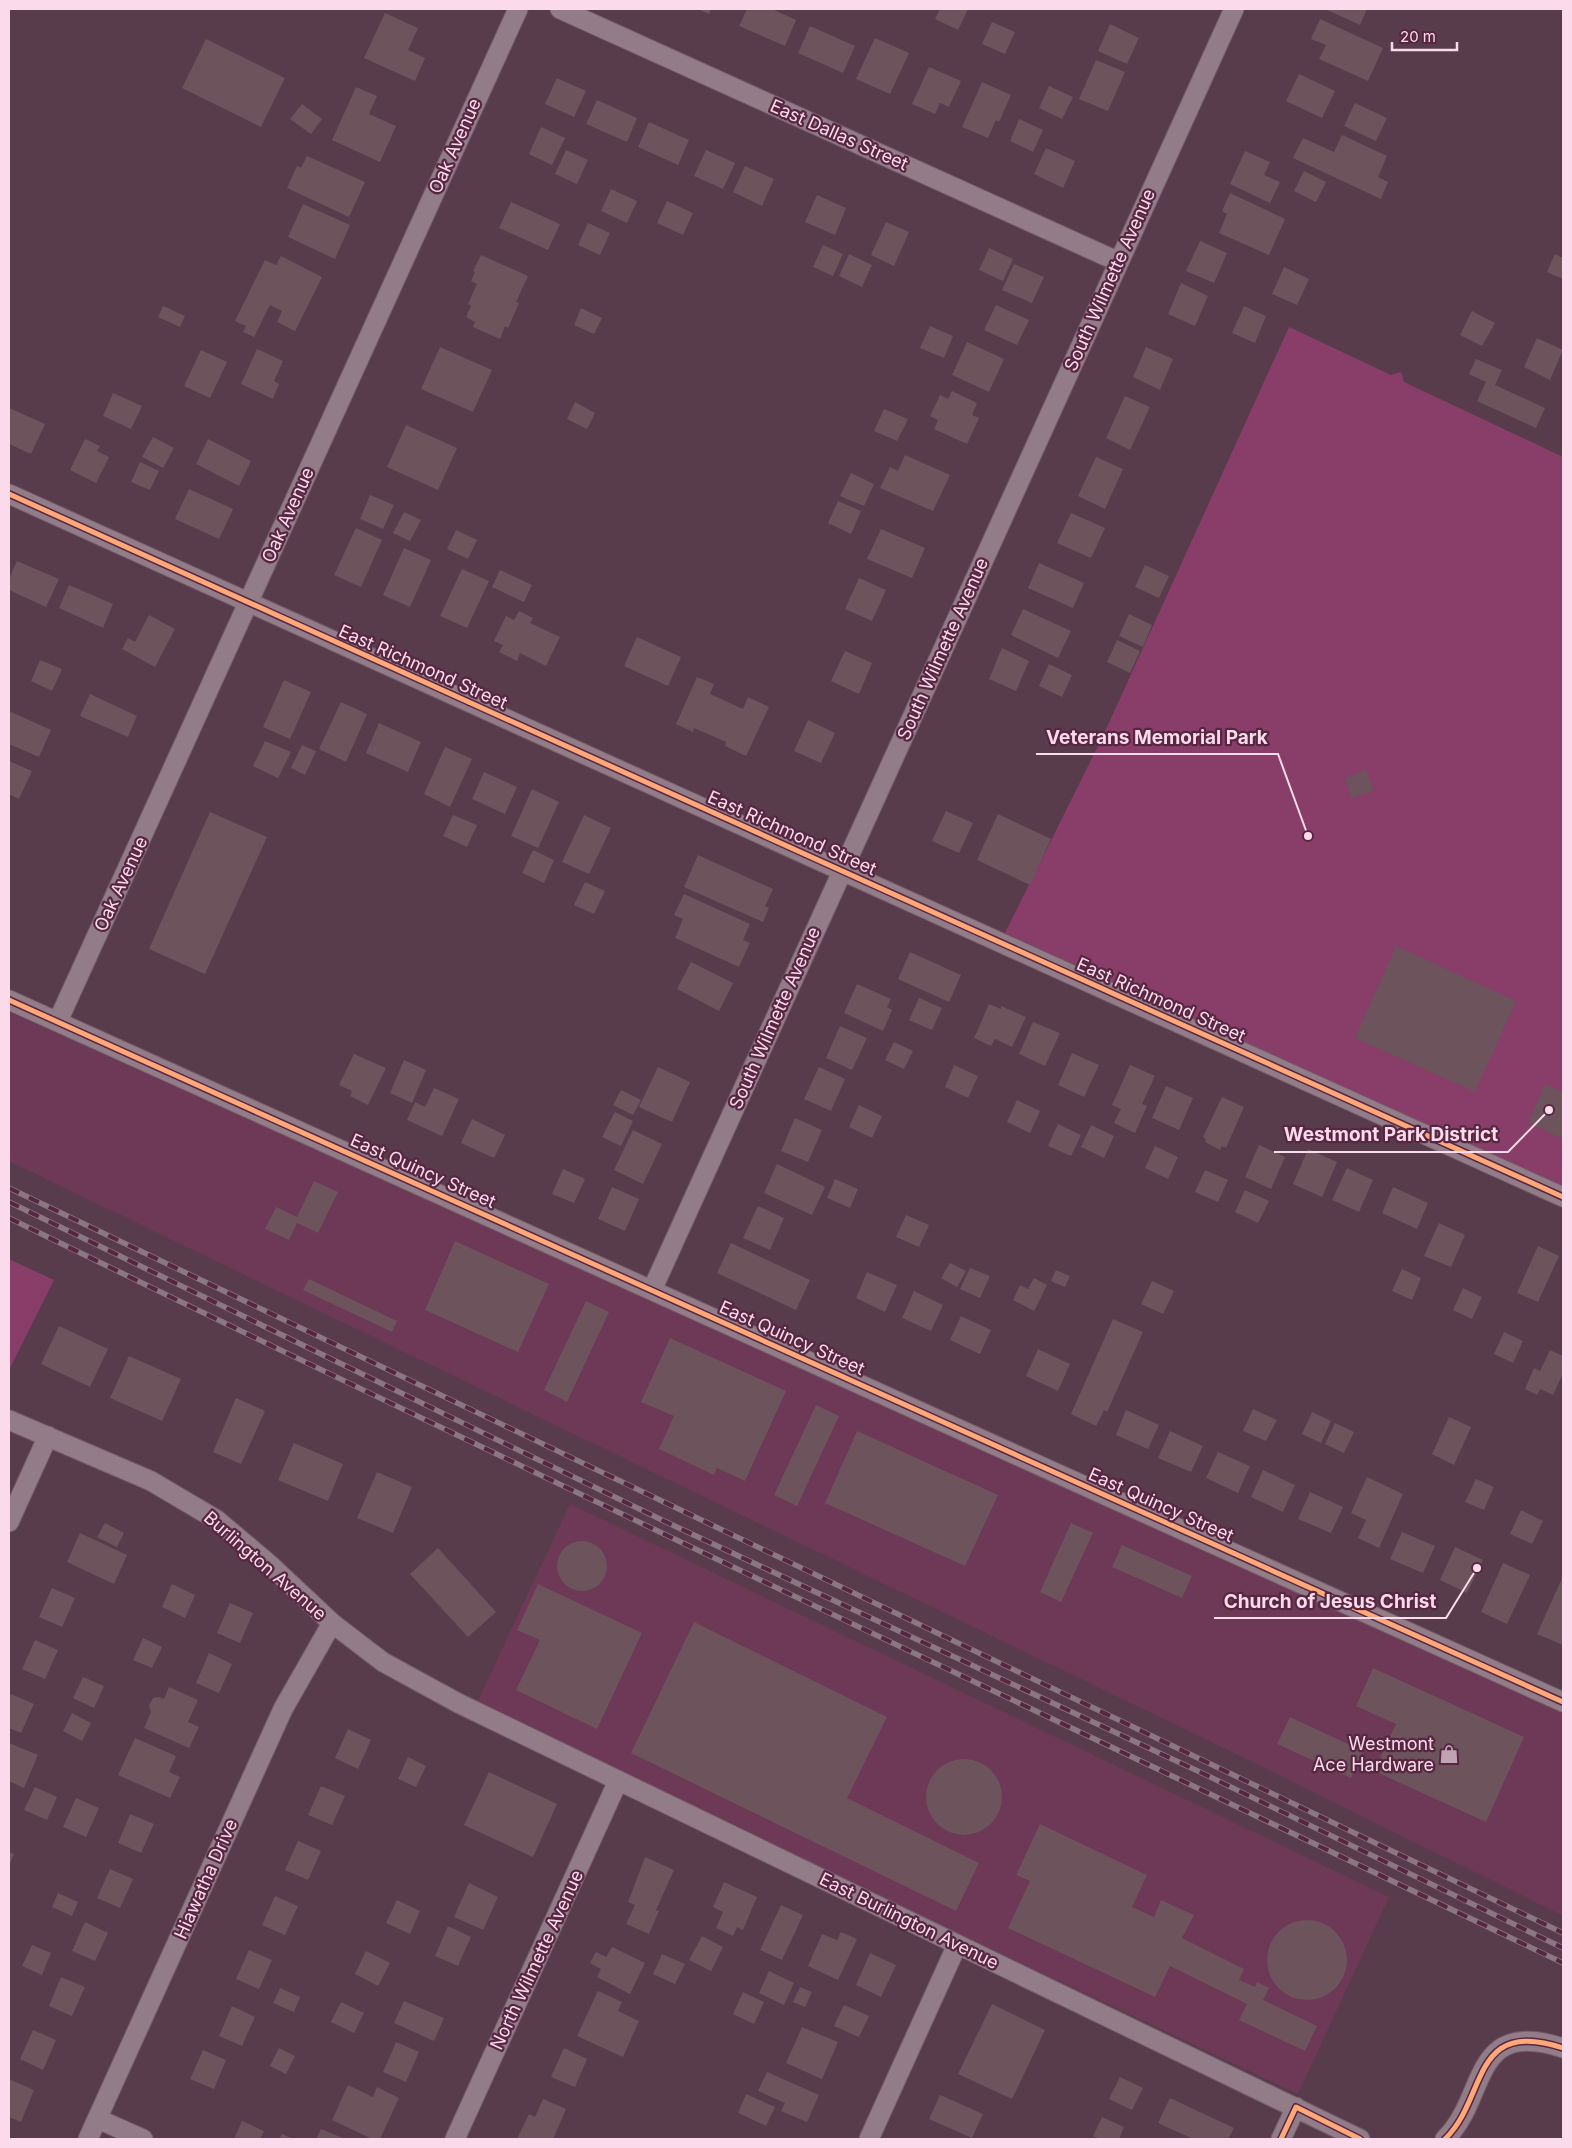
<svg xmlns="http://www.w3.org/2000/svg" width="1572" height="2148" font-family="Inter,sans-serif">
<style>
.built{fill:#6e3956}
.green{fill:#883e69}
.building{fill:#6c535c}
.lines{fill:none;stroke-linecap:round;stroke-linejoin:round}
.minor-casing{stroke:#755c6a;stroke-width:21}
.minor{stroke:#917c88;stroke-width:19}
.rail-casing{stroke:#8b7782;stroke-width:5.5}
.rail{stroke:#572742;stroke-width:4;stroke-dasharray:11;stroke-linecap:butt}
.cycleway-casing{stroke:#572742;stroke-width:8}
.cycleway{stroke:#fea87a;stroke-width:5}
.labels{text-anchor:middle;stroke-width:4.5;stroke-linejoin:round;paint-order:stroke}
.street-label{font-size:18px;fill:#fbdbeb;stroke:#572742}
.poi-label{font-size:18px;fill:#fbdbeb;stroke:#572742;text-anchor:end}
.leader{fill:none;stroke:#fbdbeb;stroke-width:2}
.callout-dot{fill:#fbdbeb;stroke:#572742;stroke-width:2}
.callout-label{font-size:19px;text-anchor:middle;font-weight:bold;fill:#fbdbeb;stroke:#572742;stroke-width:4.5;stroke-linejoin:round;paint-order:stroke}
</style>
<rect width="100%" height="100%" fill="#583c4c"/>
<path class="built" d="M9,1012L1333,1606L1563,1707V1916L1261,1766L9,1161Z
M570,1504L1389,1897L1298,2094L476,1705Z"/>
<path class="green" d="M1289,327L1391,375L1401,372L1404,382L1563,457V1188L1005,933L1102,738Z
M9,1259L54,1280L9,1370Z"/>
<path class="building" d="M697,9H711L709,14Z
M747,9H772L796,20L785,46L739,26Z
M940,9H968L958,30L935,19Z
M1325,9H1367L1360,25Z
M385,13L418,28L408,50L425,58L415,81L364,58Z
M1320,19L1383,48L1368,81L1319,59L1326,45L1311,39Z
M992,22L1015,32L1005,54L982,44Z
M1110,24L1139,38L1127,64L1098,51Z
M810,26L855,46L843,73L798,53Z
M875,38L909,53L890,94L856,79Z
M206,39L285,78L261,127L182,88Z
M1096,60L1125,72L1108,111L1079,99Z
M929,67L961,81L949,107L940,103L935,114L912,104Z
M1299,74L1335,91L1322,118L1286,101Z
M557,78L586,91L574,117L545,104Z
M982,82L1011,95L999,122L996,120L988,138L962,127Z
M1049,86L1073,97L1062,119L1039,108Z
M356,87L377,96L369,114L396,126L380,162L332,140Z
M597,100L637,118L627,142L586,124Z
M1355,103L1387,118L1376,141L1344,126Z
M302,104L322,119L311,134L290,119Z
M1019,119L1043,130L1033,152L1010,141Z
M649,122L689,140L678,165L638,147Z
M541,127L565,138L552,165L529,154Z
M1342,135L1387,156L1378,177L1388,182L1381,199L1293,158L1303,138L1334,152Z
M1046,148L1075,161L1063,188L1034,174Z
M566,150L588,160L577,184L555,174Z
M706,150L735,163L723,189L694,176Z
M1245,151L1270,162L1264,175L1280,182L1270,203L1230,184Z
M307,156L365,182L349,217L287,188L297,166L301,168Z
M745,166L774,179L762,206L733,192Z
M1304,171L1326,182L1316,202L1294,191Z
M611,189L637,201L627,223L601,211Z
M1230,193L1285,219L1269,255L1219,233L1227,214L1222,211Z
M817,195L846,208L835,235L805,222Z
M667,201L693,213L683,235L657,223Z
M511,202L560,224L548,250L499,228Z
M303,204L350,225L335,259L288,237Z
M886,222L909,232L894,266L871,255Z
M588,223L610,233L600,255L578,245Z
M1200,241L1227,253L1214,283L1186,271Z
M823,245L843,254L833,276L813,267Z
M989,248L1013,259L1003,281L979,270Z
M849,254L872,265L862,287L839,276Z
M1555,254L1563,258V279L1547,272Z
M481,255L528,276L516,302L519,303L508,328L505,326L500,339L473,327L475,322L466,317L471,306L468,304L477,284L471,281L475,272L473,271Z
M281,256L322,277L295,331L277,322L282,311L270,305L254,337L243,332L246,326L235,321L265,260L276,265Z
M1014,264L1044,277L1032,303L1002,290Z
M1284,267L1309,279L1297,305L1272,294Z
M1181,283L1208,296L1195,326L1168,314Z
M996,305L1029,320L1017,345L984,330Z
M163,306L185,316L180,327L158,317Z
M1244,306L1266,316L1255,343L1232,333Z
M581,308L602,318L594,334L574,325Z
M1472,311L1495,323L1482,346L1460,335Z
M930,326L953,336L944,358L920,348Z
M1537,338L1563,350L1550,380L1524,367Z
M967,342L1004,359L989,392L952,375Z
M440,347L492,370L473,412L421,389Z
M1146,347L1173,359L1160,390L1133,377Z
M257,349L283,361L274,381L279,384L273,399L241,384Z
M201,350L227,362L210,398L184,386Z
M1476,359L1502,370L1495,385L1545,408L1536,428L1477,401L1486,382L1469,374Z
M952,391L977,403L972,415L979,418L967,444L934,429L938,420L930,416L940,395L948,399Z
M113,393L142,406L131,429L103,416Z
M1125,396L1150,407L1130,450L1106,438Z
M575,402L595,413L587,429L567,419Z
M9,408L45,424L31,454L9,444Z
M884,409L908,419L897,441L874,431Z
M406,425L457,448L438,490L387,467Z
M153,437L174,448L163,468L142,457Z
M85,439L100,446L97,451L109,457L96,483L70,470Z
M208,439L251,461L239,486L196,464Z
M905,455L950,475L933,511L880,488L890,467L898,471Z
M1096,457L1123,469L1105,509L1078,496Z
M140,462L159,471L150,490L131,482Z
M851,473L874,484L864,506L840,496Z
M189,489L233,509L219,539L175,519Z
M370,495L394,505L383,529L360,519Z
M838,501L861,511L851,534L828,523Z
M404,512L421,520L410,541L393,533Z
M1071,513L1105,528L1091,558L1057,543Z
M356,528L382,540L361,587L334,575Z
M881,529L925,548L912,578L867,559Z
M456,530L477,540L468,559L447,549Z
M404,548L431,560L410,607L383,595Z
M17,561L59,579L46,607L9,590V579Z
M1039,563L1084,583L1073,608L1028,588Z
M1145,565L1169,576L1159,598L1135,587Z
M462,569L489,581L467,628L440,616Z
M500,570L532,585L524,602L492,587Z
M859,578L886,590L872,621L845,609Z
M69,585L113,604L103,628L59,608Z
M1023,609L1071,631L1058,658L1011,635Z
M519,611L533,618L530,623L560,637L546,666L520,653L517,661L499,652L503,645L494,641L506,616L514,620Z
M1129,614L1152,625L1143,647L1119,636Z
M149,615L175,629L155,667L122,649L128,638L135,642Z
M637,637L681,657L668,686L624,666Z
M1117,640L1140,651L1130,673L1107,662Z
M1002,648L1029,661L1016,691L989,679Z
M845,651L872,663L859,694L831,681Z
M40,660L62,669L52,691L31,681Z
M1049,664L1072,675L1062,697L1039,686Z
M697,677L714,684L710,694L743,709L748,697L769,707L746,756L725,746L726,742L694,728L693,732L676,724Z
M284,680L311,692L290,739L263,727Z
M90,694L137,716L128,737L80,716Z
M341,702L367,714L346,762L319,749Z
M9,711L51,730L39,757L9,744Z
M808,720L835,733L821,763L794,751Z
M379,723L421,742L408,772L366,753Z
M265,741L291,752L278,778L253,766Z
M302,745L316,751L305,775L291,768Z
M445,747L472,759L450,807L424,794Z
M9,761L32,771L19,799L9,794Z
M1366,770L1374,791L1352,798L1345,778Z
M484,772L517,787L505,814L472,799Z
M532,789L559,802L538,848L511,836Z
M946,811L973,823L959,853L932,841Z
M210,812L267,837L205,974L149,949Z
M998,814L1051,839L1030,885L977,860Z
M453,815L477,825L467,847L443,836Z
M584,815L611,828L589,874L562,862Z
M533,850L554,860L544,883L522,873Z
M698,855L773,889L765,906L769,908L763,922L684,887Z
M585,882L605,891L594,914L574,905Z
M684,894L750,924L743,940L750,943L739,967L675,938L683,919L674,915Z
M1396,946L1516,1001L1475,1092L1355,1038Z
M910,952L961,975L949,1002L898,979Z
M691,962L733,983L719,1011L677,989Z
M857,984L891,999L887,1007L892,1010L883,1031L844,1013Z
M919,998L942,1008L932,1030L909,1020Z
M989,1004L1001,1009V1006L1026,1017L1012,1047L995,1039L991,1046L974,1038Z
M1033,1022L1060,1033L1045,1066L1019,1054Z
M840,1026L867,1038L852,1070L826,1058Z
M894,1042L913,1051L904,1069L885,1060Z
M1072,1053L1099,1065L1084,1097L1058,1085Z
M354,1054L386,1068L368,1105L350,1096L352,1091L339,1085Z
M404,1060L426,1070L412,1103L390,1093Z
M954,1065L978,1076L968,1098L945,1087Z
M1130,1065L1155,1076L1142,1104L1147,1106L1135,1133L1114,1123L1121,1109L1112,1105Z
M658,1067L690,1082L672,1122L639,1107Z
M819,1067L845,1079L831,1111L804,1099Z
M1545,1084L1563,1092V1139L1528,1123Z
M1166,1086L1193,1098L1179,1130L1152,1118Z
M434,1088L459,1099L442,1136L407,1120L415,1102L425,1107Z
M621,1090L641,1100L633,1115L613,1105Z
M1222,1097L1244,1107L1226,1148L1222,1146L1220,1150L1205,1142L1206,1139L1203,1137Z
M1017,1100L1040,1111L1030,1133L1007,1122Z
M859,1105L882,1116L872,1138L849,1127Z
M615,1112L633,1121L621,1146L602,1137Z
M795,1118L822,1130L808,1162L781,1151Z
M472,1119L505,1135L494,1158L461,1143Z
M1058,1124L1081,1135L1071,1156L1048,1146Z
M1091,1125L1114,1136L1104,1158L1081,1147Z
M633,1130L662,1144L643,1184L614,1170Z
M1259,1145L1285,1157L1271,1189L1245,1177Z
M1155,1146L1178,1157L1168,1179L1145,1168Z
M1308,1149L1337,1162L1322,1197L1293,1184Z
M777,1164L825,1187L812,1215L764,1193Z
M1347,1168L1373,1180L1359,1212L1332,1200Z
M563,1169L585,1179L574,1203L552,1194Z
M1205,1170L1228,1180L1218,1202L1195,1192Z
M835,1179L858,1189L850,1208L827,1198Z
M314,1181L338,1192L318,1233L297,1223L289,1240L265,1229L276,1207L297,1217Z
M612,1187L639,1199L625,1231L598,1219Z
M1393,1187L1428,1203L1417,1229L1382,1213Z
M1245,1190L1269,1201L1258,1223L1235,1212Z
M758,1206L784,1218L770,1250L743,1238Z
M906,1215L929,1225L919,1247L896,1237Z
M1439,1223L1465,1235L1451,1267L1424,1256Z
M455,1241L549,1284L518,1352L425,1310Z
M731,1243L810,1280L796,1310L717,1273Z
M1538,1246L1559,1256L1538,1302L1517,1293Z
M950,1263L966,1271L957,1287L941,1278Z
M970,1268L990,1276L980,1298L960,1289Z
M1402,1269L1421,1278L1412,1300L1392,1291Z
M1056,1270L1070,1276L1065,1287L1051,1281Z
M867,1272L897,1285L885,1312L856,1298Z
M1034,1278L1047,1285L1034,1311L1013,1300L1020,1285L1028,1289Z
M309,1279L397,1321L392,1332L303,1290Z
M1152,1281L1174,1291L1163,1314L1141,1304Z
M1463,1288L1482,1297L1472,1319L1453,1310Z
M914,1291L943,1305L931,1331L902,1318Z
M586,1301L609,1312L567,1402L544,1390Z
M961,1316L991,1330L980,1354L950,1340Z
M1113,1319L1143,1332L1107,1412L1104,1410L1096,1426L1071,1414Z
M59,1326L108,1349L90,1387L41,1364Z
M1504,1332L1523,1341L1513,1363L1494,1354Z
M670,1338L786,1391L745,1481L717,1468L714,1475L659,1449L674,1416L641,1402Z
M1038,1349L1070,1364L1058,1391L1026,1376Z
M1550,1350L1563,1356V1373L1553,1395L1540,1389L1537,1395L1525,1389L1534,1368L1540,1371Z
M129,1356L181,1379L162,1421L110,1398Z
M236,1398L265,1411L241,1464L213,1452Z
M816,1405L839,1416L797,1506L774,1495Z
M1253,1409L1277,1420L1266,1441L1243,1431Z
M1126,1410L1159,1425L1148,1449L1116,1435Z
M1312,1412L1331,1421L1321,1443L1302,1434Z
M1449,1417L1471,1427L1454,1465L1432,1454Z
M1335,1423L1354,1432L1344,1453L1325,1444Z
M857,1431L998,1495L965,1566L825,1503Z
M1170,1431L1203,1446L1191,1472L1158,1458Z
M294,1443L343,1464L328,1501L278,1480Z
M1218,1452L1250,1466L1238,1493L1206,1478Z
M1263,1470L1295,1485L1283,1512L1251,1497Z
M377,1472L412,1487L393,1533L357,1518Z
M1367,1477L1403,1494L1379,1548L1358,1538L1366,1520L1351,1513Z
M1476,1479L1494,1487L1484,1510L1465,1502Z
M1310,1492L1343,1507L1331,1533L1298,1519Z
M1521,1510L1543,1521L1532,1544L1510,1534Z
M105,1523L124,1533L117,1547L97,1537Z
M1071,1523L1093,1533L1061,1602L1040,1592Z
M1402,1532L1435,1546L1423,1573L1390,1559Z
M80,1533L127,1555L114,1584L67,1562Z
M557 1566a25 25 0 1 1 50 0a25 25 0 1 1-50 0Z
M1122,1545L1192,1576L1182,1598L1112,1567Z
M1455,1547L1483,1560L1467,1593L1440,1580Z
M438,1548L496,1612L468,1637L410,1574Z
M1503,1563L1530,1575L1507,1624L1481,1612Z
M1563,1576V1645L1537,1634Z
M172,1584L195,1595L185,1618L162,1607Z
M538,1584L642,1633L597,1729L516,1690L540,1640L517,1630Z
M52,1588L75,1598L62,1627L39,1617Z
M230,1603L253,1613L240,1643L217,1633Z
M694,1622L887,1717L847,1798L979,1863L956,1911L631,1753Z
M143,1638L162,1647L152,1668L133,1660Z
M35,1640L58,1650L45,1679L22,1669Z
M209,1653L232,1664L219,1693L196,1683Z
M1373,1668L1524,1737L1486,1822L1374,1771L1396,1724L1356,1706Z
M83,1677L104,1686L94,1708L73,1698Z
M169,1687L198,1700L188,1722L199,1727L189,1748L144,1728L151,1712L149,1706L153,1698L159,1697L164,1699Z
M11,1694L34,1704L21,1733L9,1728V1699Z
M72,1713L91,1723L82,1741L63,1731Z
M1290,1717L1363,1751L1351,1778L1277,1744Z
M348,1729L371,1740L358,1769L335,1758Z
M135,1738L176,1756L169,1772L180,1777L170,1798L118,1775Z
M9,1743L38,1755L24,1788L9,1781Z
M408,1757L426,1766L416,1787L398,1779Z
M926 1797a38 38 0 1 1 76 0a38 38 0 1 1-76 0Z
M489,1772L557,1804L533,1857L464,1825Z
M321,1786L345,1796L332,1825L308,1815Z
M35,1787L57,1797L47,1820L24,1810Z
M76,1798L99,1808L86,1837L63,1827Z
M130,1814L154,1824L141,1853L118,1843Z
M1040,1824L1147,1875L1132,1907L1154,1917L1161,1900L1194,1915L1182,1938L1244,1969L1239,1980L1255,1987L1257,1982L1269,1988L1263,2000L1317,2026L1305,2051L1239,2020L1247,2004L1170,1966L1155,1997L1008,1928L1030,1881L1016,1875Z
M298,1841L321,1851L308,1880L285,1870Z
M9,1852L14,1854L9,1866Z
M645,1857L674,1870L656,1910L659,1911L649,1934L626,1924L635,1905L628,1902Z
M110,1869L133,1879L120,1908L97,1898Z
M724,1882L757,1897L743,1930L737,1927L733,1936L716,1928L723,1912L713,1907Z
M469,1883L498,1897L483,1930L454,1917Z
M58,1893L78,1902L72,1916L52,1907Z
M275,1896L298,1906L285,1935L262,1925Z
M397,1900L420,1911L410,1934L386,1923Z
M781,1905L803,1915L782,1960L760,1950Z
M1267 1960a40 40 0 1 1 80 0a40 40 0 1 1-80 0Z
M85,1922L108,1933L95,1961L72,1951Z
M448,1926L471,1937L458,1966L435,1956Z
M841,1932L857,1939L838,1980L808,1966L822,1934L837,1940Z
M702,1936L723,1947L711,1971L689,1960Z
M32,1945L51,1953L42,1975L22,1966Z
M612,1947L645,1963L630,1994L597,1977L601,1969L590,1963L596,1952L606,1957Z
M249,1950L272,1960L259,1989L236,1979Z
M366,1951L390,1963L378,1986L355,1974Z
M870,1953L896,1965L881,1997L856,1985Z
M662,1954L685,1964L675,1984L653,1974Z
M769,1971L794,1983L784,2005L759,1993Z
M61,1977L85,1987L72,2016L49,2006Z
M800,1987L812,1992L805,2007L793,2002Z
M280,1988L300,1997L294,2012L273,2003Z
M598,1991L622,2002L618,2011L639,2021L623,2057L577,2036Z
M743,1992L764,2002L754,2024L733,2014Z
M404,2001L444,2018L434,2041L394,2023Z
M341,2002L364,2013L354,2033L331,2022Z
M992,2004L1045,2030L1012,2099L958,2074Z
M844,2005L869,2016L859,2037L834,2026Z
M232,2006L255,2017L242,2046L219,2036Z
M802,2027L838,2042L822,2079L786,2063Z
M33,2030L56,2040L43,2070L20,2059Z
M396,2042L419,2052L406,2082L383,2072Z
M279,2048L295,2056L286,2074L270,2066Z
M564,2048L587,2059L575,2087L551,2077Z
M203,2050L226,2060L214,2089L190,2079Z
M767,2072L819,2095L807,2122L781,2111L785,2103L758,2091Z
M1120,2077L1143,2088L1132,2110L1109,2099Z
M9,2079L34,2090L21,2122L9,2117Z
M348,2085L373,2097L377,2087L399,2098L380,2139H372L332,2120Z
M746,2094L775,2107L766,2126L738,2113Z
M940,2095L983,2114L972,2138L929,2119Z
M1170,2098L1234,2128L1228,2139H1193L1158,2123Z
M543,2099L566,2109L553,2139H517L529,2114L535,2117Z
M1102,2117L1124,2127L1119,2139H1100L1093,2136Z
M242,2121L264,2131L260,2139H234Z
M321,2129L345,2139H316Z
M282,2134L293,2139H279Z"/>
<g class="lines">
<g class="minor-casing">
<path id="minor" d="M560,9L1119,262
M9,494L1563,1197
M9,1000L1563,1702
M58,1021L518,9
M652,1290L1234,9
M9,1420L151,1481L217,1520L269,1564L332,1623L383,1662L458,1703L1360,2139
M9,1522L48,1436
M98,2119L143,2139
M88,2139L283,1709L332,1623
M455,2139L618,1781
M869,2139L957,1945
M1281,2139L1296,2107
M1445,2139C1488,2098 1470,2017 1563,2048"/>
</g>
<use href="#minor" class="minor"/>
<g class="rail-casing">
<path id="rail" d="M9,1188L1563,1933
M9,1202L664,1521L1202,1773L1563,1948
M9,1218C525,1471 1046,1714 1563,1963"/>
</g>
<use href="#rail" class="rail"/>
<g class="cycleway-casing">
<path id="cycleway" d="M9,494L1563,1197
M9,1000L1563,1702
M1281,2139L1296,2107L1360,2139
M1445,2139C1488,2098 1470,2017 1563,2048"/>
</g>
<use href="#cycleway" class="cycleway"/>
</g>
<defs>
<g id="shop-bare" transform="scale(1.5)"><path d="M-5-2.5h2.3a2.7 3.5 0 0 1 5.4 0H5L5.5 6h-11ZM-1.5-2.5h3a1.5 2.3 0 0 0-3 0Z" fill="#c2a3b3" stroke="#572742" stroke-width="2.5" paint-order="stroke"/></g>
</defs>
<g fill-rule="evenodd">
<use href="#shop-bare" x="1449" y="1754"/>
</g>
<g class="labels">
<g class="street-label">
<text transform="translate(839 135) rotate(24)" y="6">East Dallas Street</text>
<text transform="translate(455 146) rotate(-66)" y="6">Oak Avenue</text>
<text transform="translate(1110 280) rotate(-66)" y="6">South Wilmette Avenue</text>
<text transform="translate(288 515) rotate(-66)" y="6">Oak Avenue</text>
<text transform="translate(943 649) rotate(-66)" y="6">South Wilmette Avenue</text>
<text transform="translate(423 667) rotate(24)" y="6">East Richmond Street</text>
<text transform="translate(792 833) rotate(24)" y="6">East Richmond Street</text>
<text transform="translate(121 884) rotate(-65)" y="6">Oak Avenue</text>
<text transform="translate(1161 1000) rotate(24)" y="6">East Richmond Street</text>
<text transform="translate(775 1018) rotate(-66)" y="6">South Wilmette Avenue</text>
<text transform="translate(423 1171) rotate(24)" y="6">East Quincy Street</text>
<text transform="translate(792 1338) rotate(24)" y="6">East Quincy Street</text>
<text transform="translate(1161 1505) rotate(24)" y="6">East Quincy Street</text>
<text transform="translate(265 1566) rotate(41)" y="6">Burlington Avenue</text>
<text transform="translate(206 1879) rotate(-66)" y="6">Hiawatha Drive</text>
<text transform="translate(909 1921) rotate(26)" y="6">East Burlington Avenue</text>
<text transform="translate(537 1960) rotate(-65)" y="6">North Wilmette Avenue</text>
</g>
<g class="poi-label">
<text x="1434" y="1750">Westmont<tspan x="1434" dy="21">Ace Hardware</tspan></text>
</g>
</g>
<path class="leader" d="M1308 836L1278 754H1036M1549 1110L1508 1152H1274M1477 1568L1446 1618H1214"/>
<g class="callout-dot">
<circle cx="1308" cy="836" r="5"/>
<circle cx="1549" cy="1110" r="5"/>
<circle cx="1477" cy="1568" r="5"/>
</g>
<g class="callout-label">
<text x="1157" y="744">Veterans Memorial Park</text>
<text x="1391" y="1141">Westmont Park District</text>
<text x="1330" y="1608">Church of Jesus Christ</text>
</g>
<rect width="1572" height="2148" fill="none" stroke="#fbdbeb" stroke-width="20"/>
<path d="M1392 42v8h65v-8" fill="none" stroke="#fbdbeb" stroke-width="2.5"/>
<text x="1400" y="42" font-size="15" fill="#fbdbeb" stroke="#572742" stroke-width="4" paint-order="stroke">20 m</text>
</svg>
